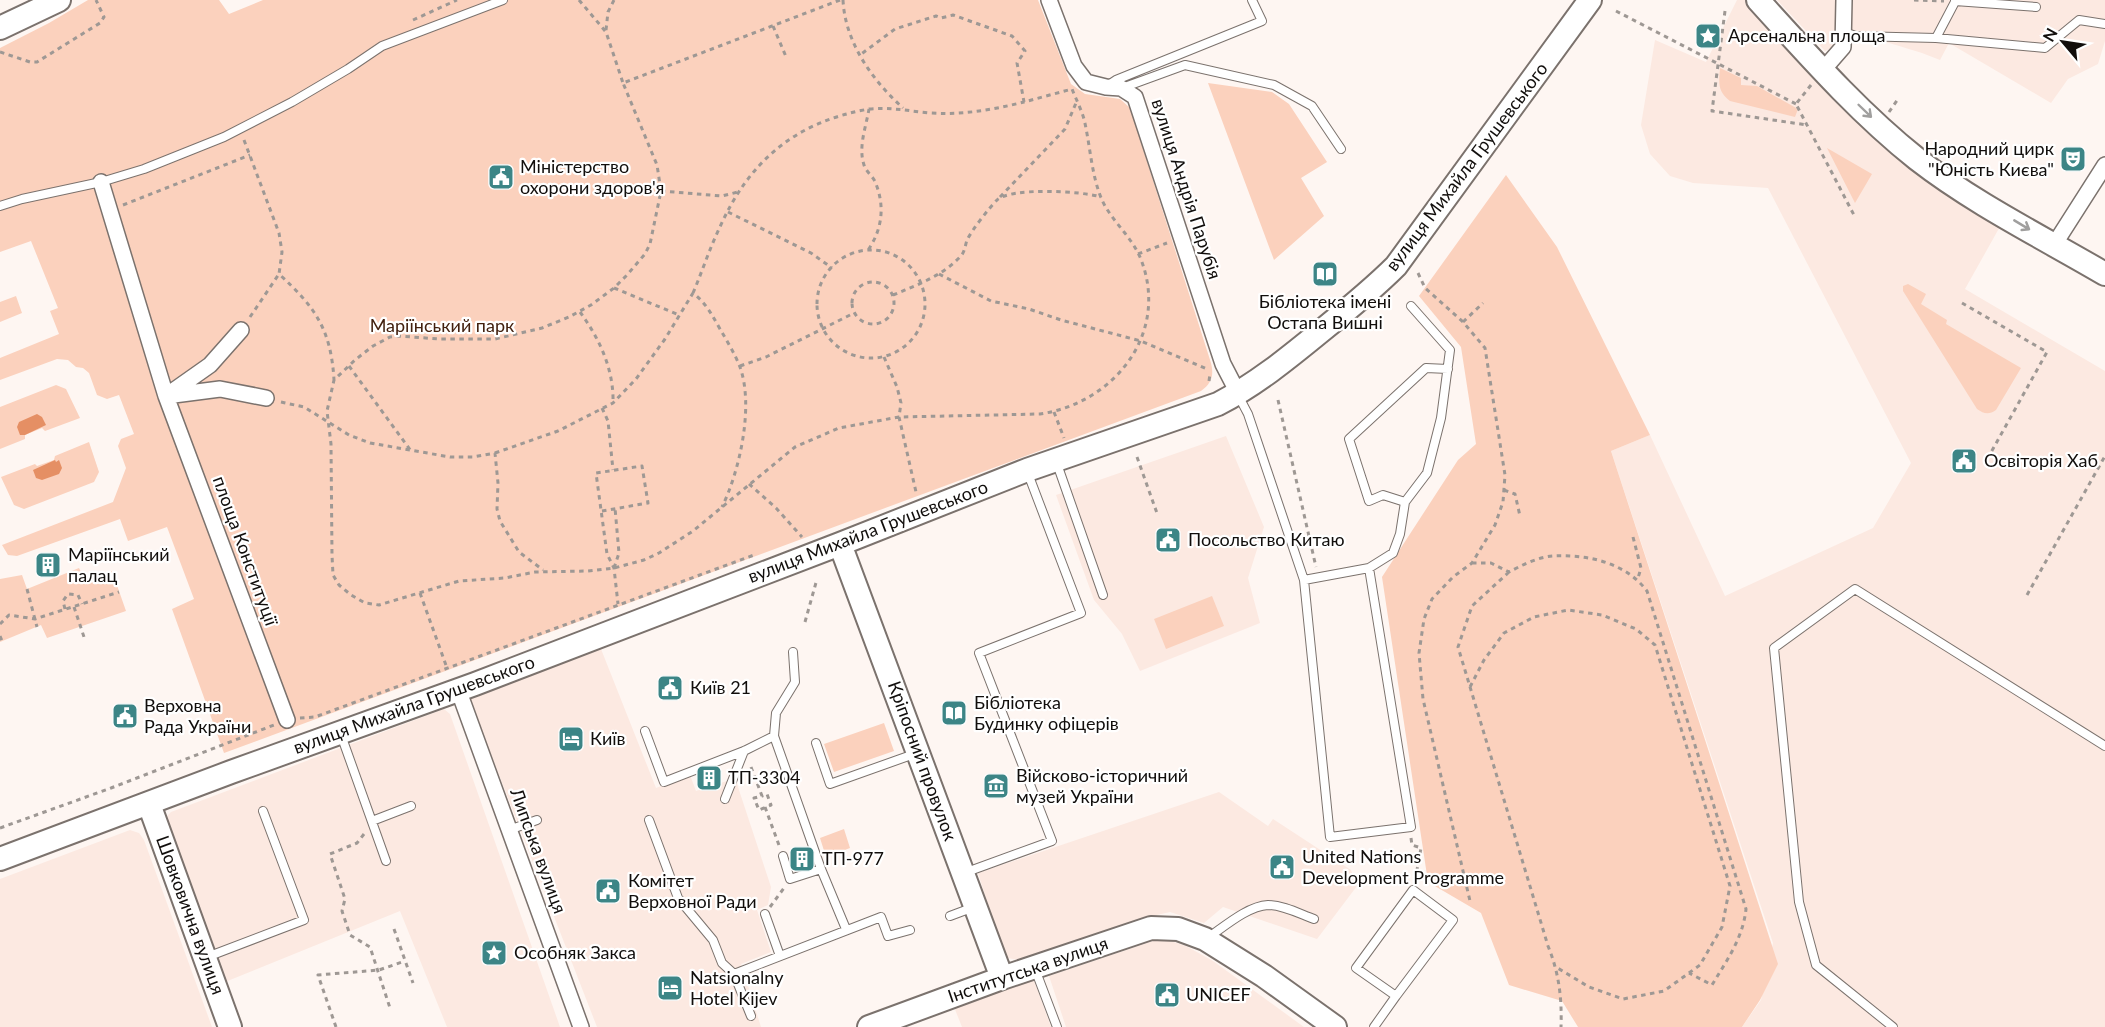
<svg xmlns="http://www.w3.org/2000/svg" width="2105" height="1027" font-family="Lato,sans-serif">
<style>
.built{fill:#fce9e1}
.green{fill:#fbd1bd}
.water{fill:#e58f64}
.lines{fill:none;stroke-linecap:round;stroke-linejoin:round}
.lane-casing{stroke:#7b726d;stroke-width:10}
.street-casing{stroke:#7b726d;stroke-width:18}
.secondary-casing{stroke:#7b726d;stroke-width:26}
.path{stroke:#9e9894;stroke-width:3;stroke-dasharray:4.5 4.5;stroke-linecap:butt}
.lane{stroke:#fff;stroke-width:8}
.street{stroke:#fff;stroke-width:15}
.secondary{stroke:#fff;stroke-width:22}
.oneway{stroke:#a09f9e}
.labels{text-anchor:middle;stroke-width:4.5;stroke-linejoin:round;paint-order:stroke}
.poi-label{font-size:18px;fill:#110e0c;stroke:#fff;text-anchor:start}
.street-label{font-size:18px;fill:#110e0c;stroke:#fff}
.park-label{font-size:18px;fill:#42200e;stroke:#fff}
</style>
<rect width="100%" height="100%" fill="#fef6f2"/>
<path class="built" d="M1737,0H1745L1835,94L2002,223L1965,289L2105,371V1027H1742L1761,1000L1773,943L1611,451L1650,435L1725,596L1873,528L1911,463L1768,188L1693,183L1670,176L1650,154L1641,125L1655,40L1706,62Z
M1777,0H1841L1842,27L1835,46L1825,51Z
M1849,0H2105V41L2098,64L2068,79L2051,103L1949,43L1940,60L1922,53L1850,31Z
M1226,436L1264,527L1248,578L1260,623L1140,671L1122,634L1094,600L1056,495Z
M601,649L656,788L690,775L696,791L727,781L737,784L771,887L768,905L757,910L771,952L741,964L761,1027H597L471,703V698L475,694Z
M444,709L450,714L560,1027H447L400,911L220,984L166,820L168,815L171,812Z
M1219,792L1268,826L1273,819L1351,870L1357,886L1317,939L1223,907L1204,923L1170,912L1139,919L1018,960L1008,958L1001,947L978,873Z
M130,830L139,833L144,840L212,1027H0V879Z
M1162,938L1186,946L1213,961L1304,1027H1066L1049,976Z
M1034,980L1051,1027H962L954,1007Z"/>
<path class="green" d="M88,0H219L229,14L263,0H1038L1071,84L1085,94L1120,99L1130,108L1211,363C1214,375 1212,383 1201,391L224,753L172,609L194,599L167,527L128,541L120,519L17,556L8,555L2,545L113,502L126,468L118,446L121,439L134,434L119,395L107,399L97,395L89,373L83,368L76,367L68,360L57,359L0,380V358L59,334L50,311L58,308L31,241L0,252V48L49,23Z
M1720,68L1741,78V85L1757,86L1798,109L1795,117L1730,101C1717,91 1719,83 1720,68Z
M1208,83L1272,92L1289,104L1327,162L1301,178L1324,216L1274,260Z
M1827,148L1872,174L1855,203Z
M1506,175L1557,247L1650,435L1611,451L1778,964L1760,1000L1742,1027H1578L1562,1001L1509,985L1481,913L1428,882L1382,577L1458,460L1476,444L1461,347L1419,296Z
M1908,284L1926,294L1921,304L1947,320L1946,324L2021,368L1996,410C1989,415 1984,414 1977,409L1903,291V286Z
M16,296L22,313L0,322V302Z
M56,385L66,389L80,418L45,431L42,428L25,435V439L0,449V407Z
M89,442L99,472L94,482L24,509L14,505L1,477L35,464L37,466L54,460L55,456Z
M79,568L86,582L112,571L126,611L47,638L41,625L0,642V579L22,575L27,589Z
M1212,596L1224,626L1166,649L1154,619Z
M884,723L894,751L834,772L824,744Z
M844,829L850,848L826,857L820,838Z"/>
<path class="water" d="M37,414L42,417L46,425L25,435H20L17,427L19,422Z
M55,460L56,462L59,460L62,468L59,474L42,480L36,478L33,470Z"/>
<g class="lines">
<g class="lane-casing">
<path id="lane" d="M1955,1L2036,7
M1844,32L1856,36L1936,38L1956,0
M1936,38L2045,48L2079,20L2105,24
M1107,86L1116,80L1262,21L1252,0
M1122,88L1185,65L1274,85L1312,106L1341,149
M0,206L22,199L101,182L144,169L224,137L292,102L348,69L382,46L503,0
M1238,395L1248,414L1304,580L1330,837L1411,827L1369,568
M1056,461L1103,595
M1405,502L1383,495L1369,501L1349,439L1426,368L1448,369
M1304,580L1369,568L1393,553L1400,534L1405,502L1427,473L1441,418L1450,350L1411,306
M793,652L795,682L776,713L774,736L821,869L846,929
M645,731L664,782L744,751L774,736
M341,735L386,861
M816,743L830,784L917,753
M725,799L744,751
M649,820L678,898L713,940L722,963L734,974
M372,821L411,806
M509,830L537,820
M783,856L790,879L821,869
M964,873L1052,841L979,653L1081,613L1027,471
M1413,890L1453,920L1396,996L1356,968Z
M765,914L780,956
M950,916L974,907
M1209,937C1225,926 1248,906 1268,905C1283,905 1300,914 1314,919
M207,957L304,920L263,811
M1035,969L1057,1027
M751,1016L734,974L881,917L888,936L910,930
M1374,1027L1396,996
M1893,1027L1816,965L1799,902L1774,648L1855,589L2105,746"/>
</g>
<g class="street-casing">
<path id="street" d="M1049,0L1074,66L1086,82L1106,87L1121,88L1135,97L1223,364L1238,393
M1823,70L1843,47L1844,0
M101,182L166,396L220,389L266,398
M2054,245L2105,165
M241,330L210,365L166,396L287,720
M458,689L581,1027"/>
</g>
<g class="secondary-casing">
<path id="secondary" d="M1758,0C1808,55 1859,113 1917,159C1975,204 2042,237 2105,274
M0,28L59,0
M840,544L1002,978
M149,804L230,1027
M0,859L231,772L475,684L840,544L1027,470L1218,404C1255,385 1287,359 1320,332C1346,311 1372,290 1396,266L1590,0
M869,1027L1002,978L1151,928L1178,929L1205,939L1264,976L1335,1027"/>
</g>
<path class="path" d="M579,0L606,32L623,83
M840,0L623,83L657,165L661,191L650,244L645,254L627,275L614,288L591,305L569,317L542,328L495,339H439L399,336L390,337L373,346L355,360L334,380L327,411L331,444L332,555L333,575L339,585L351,595L365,603L379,605L459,581L505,578L535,572L588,571L614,568L644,560L659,553L693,531L795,447L839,428L899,417L1040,414C1115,403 1171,332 1140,257C1130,234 1108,218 1100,195C1091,171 1090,144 1084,119C1081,109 1076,99 1072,89L1024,102L1017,63L1025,51L1012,36L953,15L941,18L936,16L895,29L860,55
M843,0C845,42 872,80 903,108
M1914,0L1944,1
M1616,11L1796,104
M1725,11L1712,111L1807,125
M413,20L457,0
M773,26L787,59
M606,30L608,12L614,0
M0,52L30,62H37L100,23L104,17L96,0
M1811,85L1796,104L1855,217
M869,109C890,107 909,111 930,113C963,115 992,110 1024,102
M1889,112L1898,99
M244,140L279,233L282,252L279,274C315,307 331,329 334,380
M661,191L722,196L738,192
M1000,197L1065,129L1076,103
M123,205L250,155
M728,212L811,253L832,268
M817 304a54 54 0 1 1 108 0a54 54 0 1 1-108 0Z
M1138,254L1167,243
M1418,273L1425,288L1463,322L1485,348L1505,475L1503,502L1495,525L1472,563L1453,577L1432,599L1424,619L1419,653L1423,699L1470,901
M939,274L991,301L1029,309L1061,320L1141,341L1207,369
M852 303a21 21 0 1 1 42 0a21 21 0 1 1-42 0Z
M614,288L679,315
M693,293C702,272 709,250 719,229C749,161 795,122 869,109C866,127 858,147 864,165C866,172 874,177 876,184C885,207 882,230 868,250
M893,295C917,285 942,276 960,257C965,252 965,246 967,240C972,230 989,208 997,200C1011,187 1082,191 1101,197
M1962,303L2047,352L1989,456
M580,312C599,338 614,369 613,403
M250,317L279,274
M1463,322L1483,303
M884,357L897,387L901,403L899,417L916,492
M349,366L411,451
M740,366L766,357L854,313
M1209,381L1210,374
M1278,400L1316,567
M281,402L304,407L349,435L370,443L450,457H473L495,453L498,483L497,509L500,521L519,552L543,570
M602,408L608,421L613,470
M1054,412L1064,438
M495,453L558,431L613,403L636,379L665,339L693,293C706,303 712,315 720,329C727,341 735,354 740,367C754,406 740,470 722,507
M1137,457L1158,516
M749,484L776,508L802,537
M1504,490L1515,494L1520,516
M602,511L648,503L642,466L596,473L607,554L614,568L618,604
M1633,537L1641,568L1638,578
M1472,563H1491L1509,572C1522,565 1538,557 1553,556C1588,554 1626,563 1647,591L1746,909C1743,938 1727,960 1712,985L1689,973
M614,568L619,553L615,508
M1509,572L1472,606L1458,647L1548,946C1559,973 1562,998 1561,1027
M27,589L37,627
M420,593L447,668
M2027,595L2105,456
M74,607L84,637
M65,609L63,601L68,594L78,595L82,604
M805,622L817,579
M0,624L9,615L35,619L119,592
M0,636L2,641L0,642
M1470,687L1484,660L1504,633L1534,617L1568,610L1602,615L1636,629L1655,645L1730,886L1722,927L1700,965L1664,991L1623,999L1589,987L1556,967
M300,718L315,717L754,555
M751,767L762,796L754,798L759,810L771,805L767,794L762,796
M765,807L780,848
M0,828L111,788L274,725
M364,834L357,843L330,854L345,899L342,911L350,935L370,947L390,1008
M1411,838L1412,845L1421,848L1415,881
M770,907L784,888
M394,929L413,983
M336,1027L318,975L379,970L405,961"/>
<use href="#lane" class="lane"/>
<use href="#street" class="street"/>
<use href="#secondary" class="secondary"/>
</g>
<defs><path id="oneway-shaft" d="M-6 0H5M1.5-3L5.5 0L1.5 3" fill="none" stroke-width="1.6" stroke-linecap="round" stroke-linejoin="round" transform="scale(1.5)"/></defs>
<g class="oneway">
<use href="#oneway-shaft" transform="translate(1865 111) rotate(44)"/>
<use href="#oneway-shaft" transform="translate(2022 225) rotate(31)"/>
</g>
<defs>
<g id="sight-square" transform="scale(1.35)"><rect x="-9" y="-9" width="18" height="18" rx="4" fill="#3c8586" stroke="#fff"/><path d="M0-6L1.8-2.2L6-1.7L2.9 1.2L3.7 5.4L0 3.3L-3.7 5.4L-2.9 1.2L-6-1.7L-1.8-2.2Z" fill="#fff"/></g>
<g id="theatre-square" transform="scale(1.35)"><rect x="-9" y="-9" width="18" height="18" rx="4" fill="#3c8586" stroke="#fff"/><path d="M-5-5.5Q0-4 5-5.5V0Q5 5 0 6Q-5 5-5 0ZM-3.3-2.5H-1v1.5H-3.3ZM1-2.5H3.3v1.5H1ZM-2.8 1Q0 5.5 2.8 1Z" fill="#fff"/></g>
<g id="civic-square" transform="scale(1.35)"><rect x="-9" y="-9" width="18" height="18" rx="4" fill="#3c8586" stroke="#fff"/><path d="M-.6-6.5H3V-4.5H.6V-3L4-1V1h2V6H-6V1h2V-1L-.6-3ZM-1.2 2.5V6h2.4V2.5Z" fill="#fff"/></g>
<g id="library-square" transform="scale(1.35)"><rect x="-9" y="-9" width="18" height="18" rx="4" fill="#3c8586" stroke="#fff"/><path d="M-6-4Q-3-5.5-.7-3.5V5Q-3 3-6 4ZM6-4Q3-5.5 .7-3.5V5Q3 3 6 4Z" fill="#fff"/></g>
<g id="building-square" transform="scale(1.35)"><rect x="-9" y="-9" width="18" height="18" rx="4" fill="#3c8586" stroke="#fff"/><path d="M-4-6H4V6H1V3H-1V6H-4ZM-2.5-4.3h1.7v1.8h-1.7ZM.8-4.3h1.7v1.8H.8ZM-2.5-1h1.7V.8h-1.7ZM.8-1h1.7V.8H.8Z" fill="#fff"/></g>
<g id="hotel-square" transform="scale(1.35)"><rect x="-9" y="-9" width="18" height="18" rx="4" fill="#3c8586" stroke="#fff"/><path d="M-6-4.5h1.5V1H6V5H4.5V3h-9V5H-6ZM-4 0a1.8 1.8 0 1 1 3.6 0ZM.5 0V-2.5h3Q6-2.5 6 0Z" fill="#fff"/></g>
<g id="museum-square" transform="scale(1.35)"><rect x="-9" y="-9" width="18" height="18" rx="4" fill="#3c8586" stroke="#fff"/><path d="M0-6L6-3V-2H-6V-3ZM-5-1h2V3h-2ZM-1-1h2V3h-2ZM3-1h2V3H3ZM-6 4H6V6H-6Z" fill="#fff"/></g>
</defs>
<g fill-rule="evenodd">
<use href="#sight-square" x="1708" y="36"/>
<use href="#theatre-square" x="2073" y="159"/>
<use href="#civic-square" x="501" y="177"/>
<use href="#library-square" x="1325" y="274"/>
<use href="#civic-square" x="1964" y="461"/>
<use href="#civic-square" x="1168" y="540"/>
<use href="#building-square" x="48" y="565"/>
<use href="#civic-square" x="670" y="688"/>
<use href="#library-square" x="954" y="713"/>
<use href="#civic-square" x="125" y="716"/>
<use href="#hotel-square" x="571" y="739"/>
<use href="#building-square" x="709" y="778"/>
<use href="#museum-square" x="996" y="786"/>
<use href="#building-square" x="802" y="859"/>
<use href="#civic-square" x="1282" y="867"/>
<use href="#civic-square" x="608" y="891"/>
<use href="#sight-square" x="494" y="953"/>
<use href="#hotel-square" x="670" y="988"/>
<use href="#civic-square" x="1167" y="995"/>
</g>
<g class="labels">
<g class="poi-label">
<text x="1728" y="42">Арсенальна площа</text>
<text x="2054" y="155" text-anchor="end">Народний цирк<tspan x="2054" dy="21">"Юність Києва"</tspan></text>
<text x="520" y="173">Міністерство<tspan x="520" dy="21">охорони здоров'я</tspan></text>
<text x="1325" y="308" text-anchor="middle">Бібліотека імені<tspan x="1325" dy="21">Остапа Вишні</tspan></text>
<text x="1984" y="467">Освіторія Хаб</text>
<text x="1188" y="546">Посольство Китаю</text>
<text x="68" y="561">Маріїнський<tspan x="68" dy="21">палац</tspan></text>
<text x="690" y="694">Київ 21</text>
<text x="974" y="709">Бібліотека<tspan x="974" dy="21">Будинку офіцерів</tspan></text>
<text x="144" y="712">Верховна<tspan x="144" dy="21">Рада України</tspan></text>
<text x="590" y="745">Київ</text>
<text x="1016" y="782">Війсково-історичний<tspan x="1016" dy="21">музей України</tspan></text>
<text x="728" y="784">ТП-3304</text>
<text x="1302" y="863">United Nations<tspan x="1302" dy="21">Development Programme</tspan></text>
<text x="822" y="865">ТП-977</text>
<text x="628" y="887">Комітет<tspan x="628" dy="21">Верховної Ради</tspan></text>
<text x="514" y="959">Особняк Закса</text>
<text x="690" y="984">Natsionalny<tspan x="690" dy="21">Hotel Kijev</tspan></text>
<text x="1186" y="1001">UNICEF</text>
</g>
<g class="street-label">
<text transform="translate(1467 167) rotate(-53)" y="6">вулиця Михайла Грушевського</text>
<text transform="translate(1186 189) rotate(72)" y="6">вулиця Андрія Парубія</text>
<text transform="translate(868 532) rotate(-21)" y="6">вулиця Михайла Грушевського</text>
<text transform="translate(245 551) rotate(70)" y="6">площа Конституції</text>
<text transform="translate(414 705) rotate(-20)" y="6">вулиця Михайла Грушевського</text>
<text transform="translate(922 761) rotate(70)" y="6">Кріпосний провулок</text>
<text transform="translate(538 851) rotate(70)" y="6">Липська вулиця</text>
<text transform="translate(190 915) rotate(70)" y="6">Шовковична вулиця</text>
<text transform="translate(1028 970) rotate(-19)" y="6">Інститутська вулиця</text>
</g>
<g class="park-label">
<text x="442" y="332">Маріїнський парк</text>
</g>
</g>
<g transform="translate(2063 42) rotate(299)" stroke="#ffffff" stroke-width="4.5" paint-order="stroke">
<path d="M0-4.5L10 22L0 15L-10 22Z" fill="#110e0c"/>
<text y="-9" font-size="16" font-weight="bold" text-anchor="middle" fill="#110e0c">N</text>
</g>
</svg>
